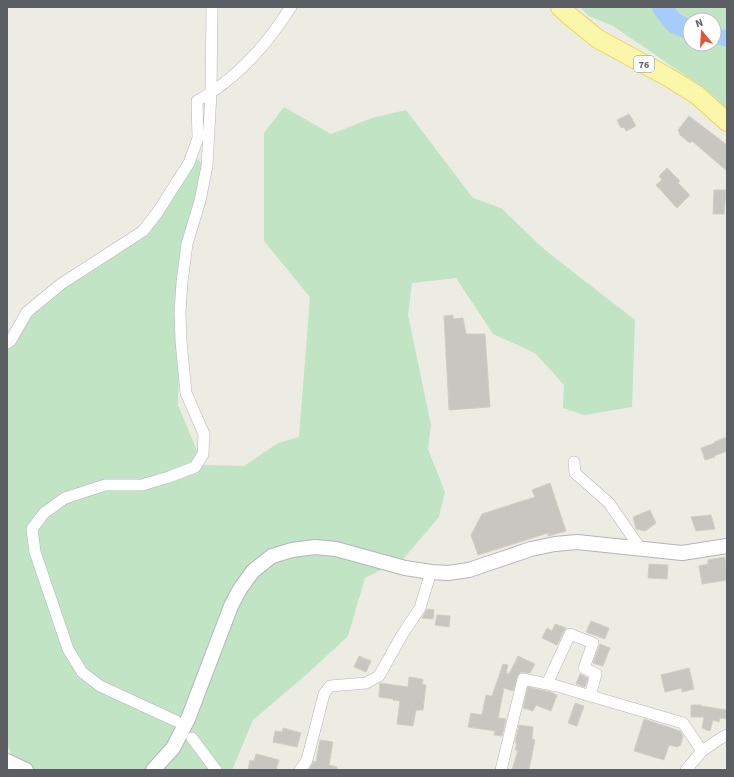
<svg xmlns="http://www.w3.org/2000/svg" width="734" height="777" font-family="'Source Sans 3',sans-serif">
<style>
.green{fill:#c0e4c4;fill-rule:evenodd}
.water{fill:#a5ccfb}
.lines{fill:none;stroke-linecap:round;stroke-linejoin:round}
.river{stroke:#a5ccfb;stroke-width:20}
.building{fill:#c8c6c0;stroke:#d2cec2}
.minor-casing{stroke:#b3b5ba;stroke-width:12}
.tertiary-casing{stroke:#b3b5ba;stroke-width:16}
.primary-casing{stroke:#ebd35e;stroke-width:20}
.minor{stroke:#fff;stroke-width:11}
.tertiary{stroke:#fff;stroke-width:14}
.primary{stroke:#fbf7aa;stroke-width:18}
.labels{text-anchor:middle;stroke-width:3;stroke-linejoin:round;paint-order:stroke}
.shield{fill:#fff;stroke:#8c8e92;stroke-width:1}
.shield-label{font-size:10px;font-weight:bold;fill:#5b5e63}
</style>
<rect width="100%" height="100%" fill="#edece3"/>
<path class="green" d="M580,7H727V109L714,96L695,82L613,26L589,16ZM690,20H714V44H690Z
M284,107L331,134L372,118L406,110L473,198L501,208L545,250L635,320L632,407L584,415L563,408L564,385L535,353L493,334L456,278L412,283L408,315L431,425L428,449L445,492L439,517L404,558L365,578L348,636L307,674L253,720L232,770H27L15,763L7,744V337L72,277L157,213L194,157L207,166L181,303L178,405L203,465L244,466L278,443L299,437L310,297L264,241V133Z"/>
<path class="water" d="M727,29V47L714,43V32Z"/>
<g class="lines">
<path class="river" d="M662,7L674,23L690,30"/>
</g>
<path class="building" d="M629,114L636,126L626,131L624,127L621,128L617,120Z
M689,116L727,145V171L692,141L690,143L680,135L678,130Z
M667,168L680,181L678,183L690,195L677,208L656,185L662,180L659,176Z
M714,190H726L724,214H713Z
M453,315V319L463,318L466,334H485L490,407L449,410L444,316Z
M727,437V451L714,456L715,457L705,460L701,448L715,443L714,442Z
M550,483L566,531L548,536V533L478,555L471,535L482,514L535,497L532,490Z
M650,510L656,523L645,531L636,529L633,517Z
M711,515L715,529L696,531L691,517Z
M725,557L727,580L702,584L699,566L708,564V560Z
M649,564L668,565L667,579L648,578Z
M427,609L434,610L433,619L422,618Z
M437,615L450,616L449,627L435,625Z
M591,621L609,628L605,639L586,632Z
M555,624L566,628L564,631L557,645L542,638L547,628L552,631Z
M600,644L610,648L603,666L593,663Z
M359,656L371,661L366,672L354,667Z
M518,656L535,664L530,673L521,672L518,675L513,691L504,688L498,718L506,719L502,736L494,735L495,731L468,727L471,713L482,715L486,695L492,696L503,664L508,665L506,673L509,674Z
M689,668L694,689L682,692V688L665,692L661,675Z
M580,674L588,678L585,687L576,684Z
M409,677L422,679L423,680L422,684L426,685L423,710H416L413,726L397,724L400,701L393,700V699L379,697L380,683L408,687Z
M528,687L550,692L557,695L551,711L536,705L533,711L523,708Z
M575,703L584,706L577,726L568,723Z
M691,705H701V706L727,710V719L720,718L719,722L713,720L710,731L702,728L704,717H691Z
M644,719L680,731L683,736L680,746L679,745L678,747L669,745L664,760L634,751Z
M519,725L533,727L532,739L535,740L529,770H512L518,750H515L517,743H515Z
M283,728L301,733L297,747L273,742L275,731L282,732Z
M320,740L333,742L329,765L337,767V770H309L314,761L316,762Z
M256,754L279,760L276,770H251L248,769L250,760L254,761Z"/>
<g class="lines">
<g class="minor-casing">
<path id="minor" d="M7,343L11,340L27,312L61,284L143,231L157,213L189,163L198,138L197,101C224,86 250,62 269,38C277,28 284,17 291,7
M574,462L575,473L609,503L640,548
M547,684L570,634L593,643L584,668L596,674L590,696
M176,721L100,686L82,672L68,649L35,552L32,529L44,513L65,498L105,485H142L169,477L195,467L203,454L204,434L186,393L181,341L180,312L182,282L187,244L200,201L207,166L211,93L212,7
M192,738L216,770
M300,770L307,760L324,694L330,686L366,683L379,676L402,635L420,608L431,572
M501,770L523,679L557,686L683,723L702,751
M686,770L702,751L718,740L727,735"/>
</g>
<g class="tertiary-casing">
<path id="tertiary" d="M7,761L26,770
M153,770L173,748L188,719L231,606L240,589L253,571L272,556L292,550L315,547L336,549L405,568L431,572L448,573L469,570L531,549L555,544L577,542L682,553L727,546"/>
</g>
<g class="primary-casing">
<path id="primary" d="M560,7L571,17L598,39L668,77L697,95L727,122"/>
</g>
<use href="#minor" class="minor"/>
<use href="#tertiary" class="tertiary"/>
<use href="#primary" class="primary"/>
</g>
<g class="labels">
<rect class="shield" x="634" y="56" width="20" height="16" rx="3"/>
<g class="shield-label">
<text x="644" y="68">76</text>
</g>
</g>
<rect width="734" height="777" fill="none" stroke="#5b5e63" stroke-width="16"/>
<g transform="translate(702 32) rotate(342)"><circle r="19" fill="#ffffff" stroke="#bdbfc1"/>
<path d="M0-3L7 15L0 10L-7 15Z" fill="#e15535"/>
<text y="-6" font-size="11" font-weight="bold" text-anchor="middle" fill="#5b5e63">N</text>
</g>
</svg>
